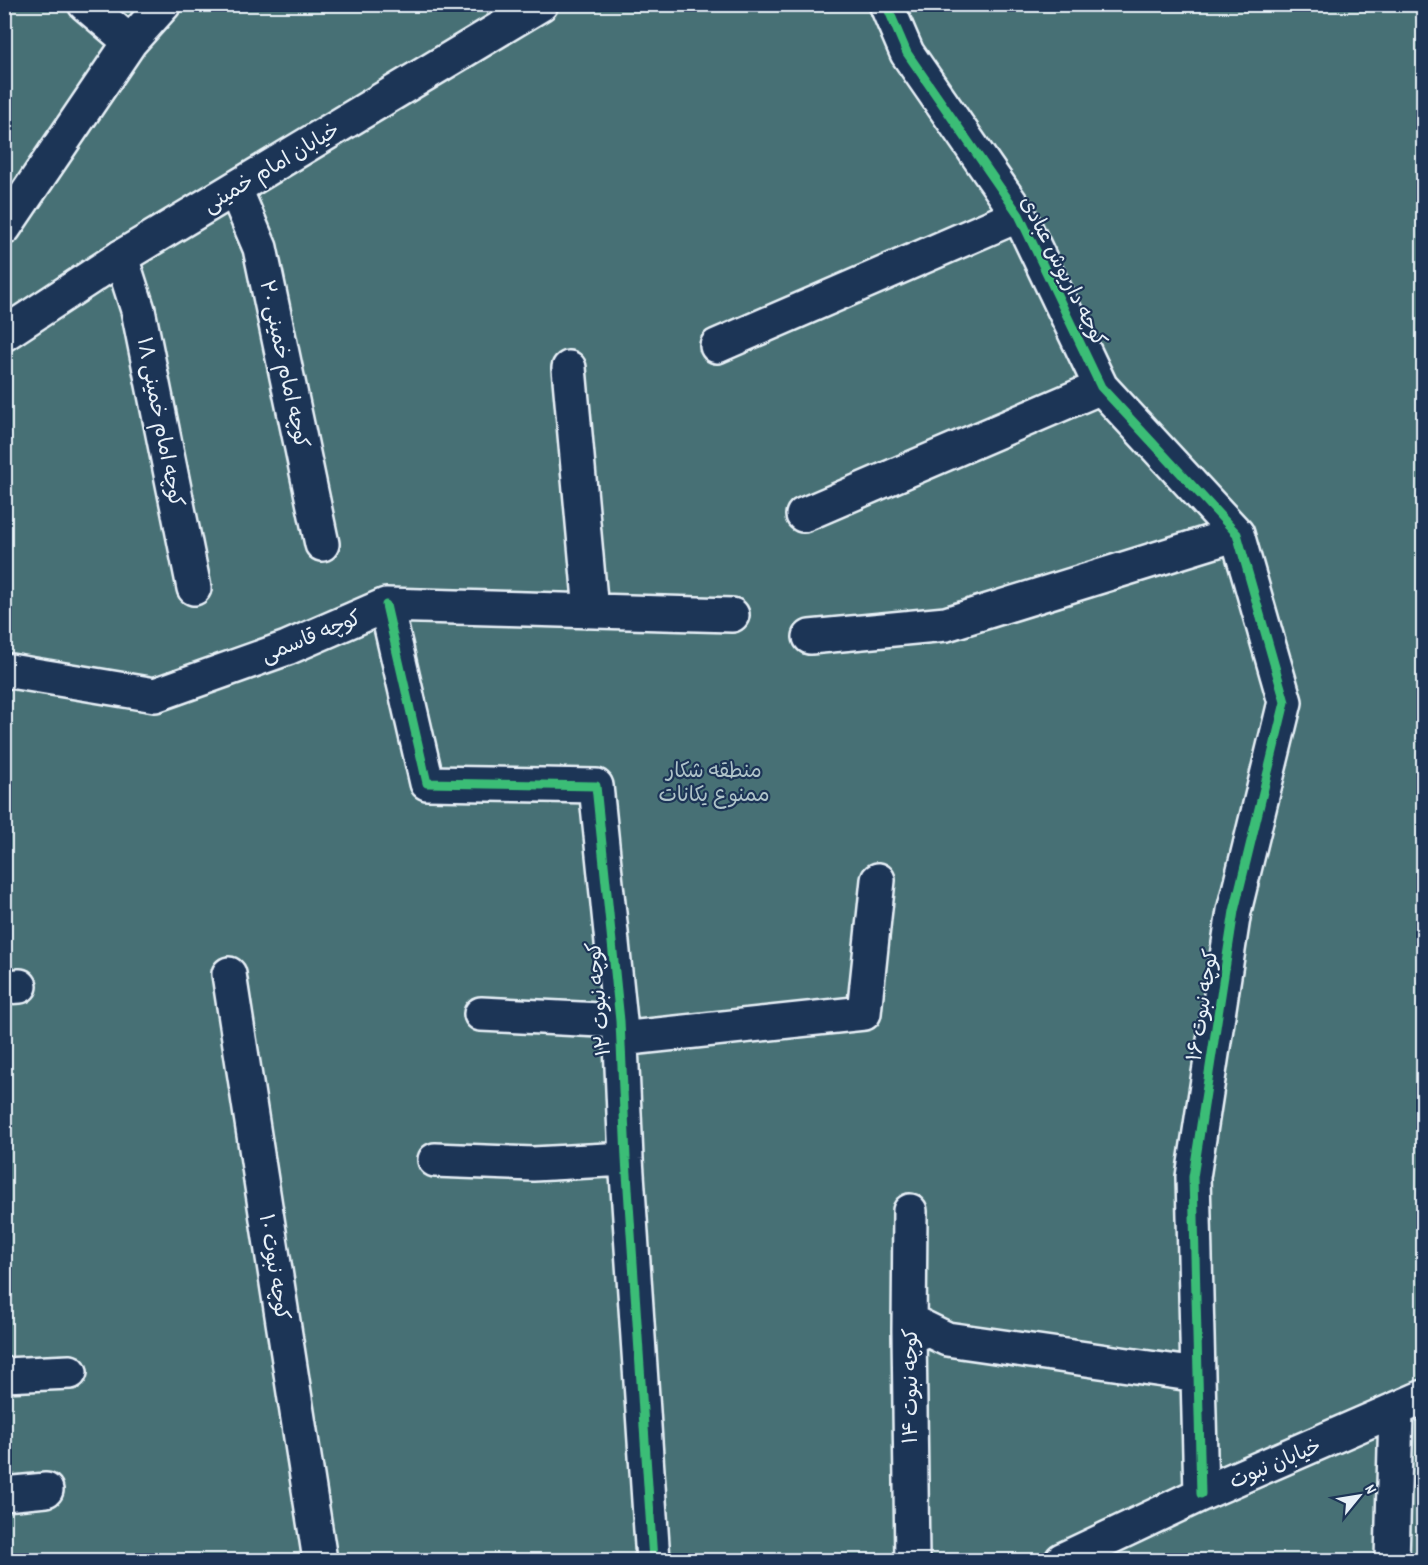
<svg xmlns="http://www.w3.org/2000/svg" width="1428" height="1565" font-family="Dekko,'Playpen Sans Arabic',sans-serif">
<style>
.green{fill:#476f74;stroke:#98b0b6;stroke-width:1.5}
.lines{fill:none;stroke-linecap:round;stroke-linejoin:round}
.minor-casing{stroke:#e8f1f8;stroke-width:38}
.major-casing{stroke:#e8f1f8;stroke-width:38}
.minor{stroke:#1d3557;stroke-width:33}
.major{stroke:#1d3557;stroke-width:33}
.cycleway-casing{stroke:#1d3557;stroke-width:13}
.cycleway{stroke:#3abd76;stroke-width:9}
.labels{text-anchor:middle;stroke-width:4.5;stroke-linejoin:round;paint-order:stroke}
.street-label{font-size:21px;fill:#e8f1f8;stroke:#1d3557}
.park-label{font-size:21px;fill:#b0c4ca;stroke:#1d3557}
</style>
<rect width="100%" height="100%" fill="#1d3557"/>
<filter id="ink" filterUnits="userSpaceOnUse"><feTurbulence type="fractalNoise" baseFrequency=".0167" numOctaves="2"/><feDisplacementMap in="SourceGraphic" scale="12" xChannelSelector="R" yChannelSelector="G"/><feConvolveMatrix kernelMatrix="1 2 1 2 8 2 1 2 1" color-interpolation-filters="sRGB"/></filter>
<g filter="url(#ink)">
<path class="green" d="M5,5H1423V1560H5Z"/>
<g class="lines">
<g class="minor-casing">
<path id="minor" d="M85,4L130,42
M886,4L907,53L1019,215L1101,387L1237,534L1285,702L1234,911L1193,1177L1201,1494
M235,189L260,248L322,544
M4,228L130,42L164,4
M121,257L138,310L194,588
M717,346L1019,215
M569,368L591,611
M803,515L1101,387
M386,605L427,783L596,786L620,1021L626,1159L653,1560
M810,637L946,624L1237,534
M4,670L155,695L287,648L386,605L732,615
M229,974L320,1560
M4,987L20,986
M481,1014L620,1021
M620,1039L864,1013L878,880
M435,1160L533,1164L626,1159
M910,1211L909,1331L912,1560
M910,1321L947,1339L1198,1375
M4,1375L70,1372
M4,1494L46,1490
M1062,1560L1201,1494L1424,1397
M1392,1560L1396,1411"/>
</g>
<g class="major-casing">
<path id="major" d="M4,334L121,257L541,4"/>
</g>
<use href="#minor" class="minor"/>
<use href="#major" class="major"/>
<g class="cycleway-casing">
<path id="cycleway" d="M886,4L907,53L1019,215L1101,387L1237,534L1285,702L1234,911L1193,1177L1201,1494
M386,605L427,783L596,786L620,1021L626,1159L653,1560"/>
</g>
<use href="#cycleway" class="cycleway"/>
</g>
</g>
<g class="labels">
<g class="street-label">
<text transform="translate(271 167) rotate(-31)" y="7">خیابان امام خمینی</text>
<text transform="translate(1064 271) rotate(63)" y="7">کوچه داریوش عبادی</text>
<text transform="translate(285 364) rotate(78)" y="7">کوچه امام خمینی ۲۰</text>
<text transform="translate(161 422) rotate(79)" y="7">کوچه امام خمینی ۱۸</text>
<text transform="translate(311 636) rotate(-22)" y="7">کوچه قاسمی</text>
<text transform="translate(598 999) rotate(-95)" y="7">کوچه نبوت ۱۲</text>
<text transform="translate(1202 1005) rotate(-81)" y="7">کوچه نبوت ۱۶</text>
<text transform="translate(275 1267) rotate(81)" y="7">کوچه نبوت ۱۰</text>
<text transform="translate(910 1386) rotate(-90)" y="7">کوچه نبوت ۱۴</text>
<text transform="translate(1275 1463) rotate(-23)" y="7">خیابان نبوت</text>
</g>
<g class="park-label">
<text x="714" y="777">منطقه شکار<tspan x="714" dy="24">ممنوع یکانات</tspan></text>
</g>
</g>
<rect width="1428" height="1565" fill="none" stroke="#1d3557" stroke-width="24"/>
<rect x="12" y="12" width="1404" height="1541" fill="none" stroke="#e8f1f8" stroke-width="2" filter="url(#ink)"/>
<g transform="translate(1359 1496) rotate(60)" stroke="#1d3557" stroke-width="4.5" paint-order="stroke">
<path d="M0-4.5L10 22L0 15L-10 22Z" fill="#e8f1f8"/>
<text y="-9" font-size="16" font-weight="bold" text-anchor="middle" fill="#e8f1f8">N</text>
</g>
</svg>
